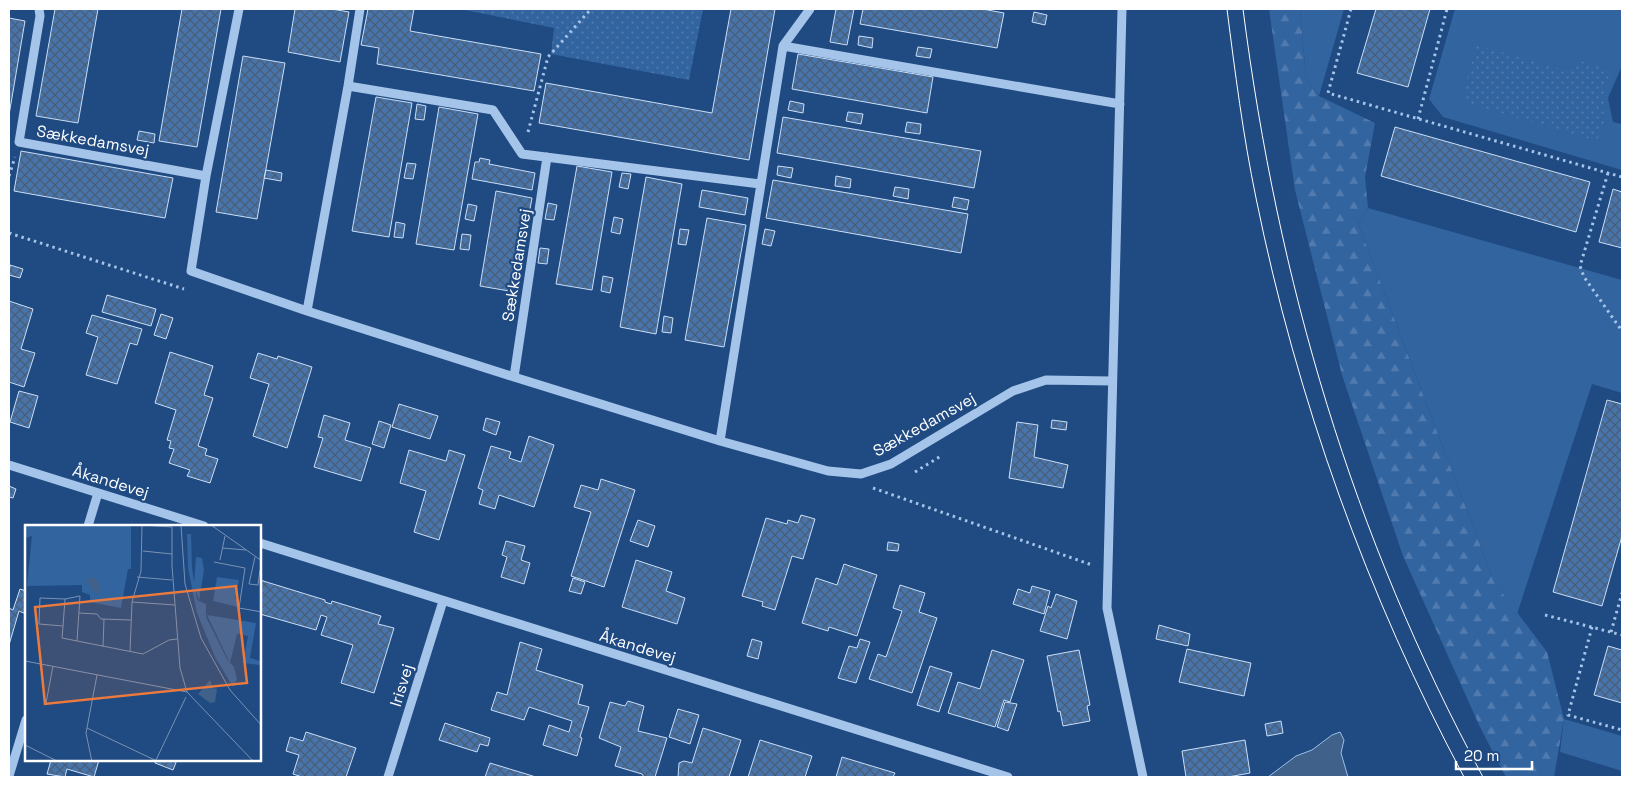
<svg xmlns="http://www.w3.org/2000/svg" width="1631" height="786" font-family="'Space Grotesk',sans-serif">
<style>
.grass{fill:#3264a0}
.forest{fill:url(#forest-firs)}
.park{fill:url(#park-dots)}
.water{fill:#406189;stroke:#99bfea}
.building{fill:url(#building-cross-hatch);stroke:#c9def7}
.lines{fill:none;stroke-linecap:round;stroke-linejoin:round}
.path{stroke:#a5c4e9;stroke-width:3;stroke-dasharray:2.5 4;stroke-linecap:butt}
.minor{stroke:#a5c4e9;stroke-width:9}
.tram{stroke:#fff;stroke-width:1}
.labels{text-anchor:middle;stroke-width:4.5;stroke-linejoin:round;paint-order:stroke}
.street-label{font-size:16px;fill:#fff;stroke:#1f4a82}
.inset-road{fill:none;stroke:#7992b4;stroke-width:1}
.view{fill:#ed7a3d;fill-opacity:0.15;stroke:#ed7a3d;stroke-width:2.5}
.inset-edge{fill:none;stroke:#fff;stroke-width:2.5}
</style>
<defs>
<pattern id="forest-firs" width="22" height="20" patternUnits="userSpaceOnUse" patternTransform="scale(1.25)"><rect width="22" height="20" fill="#3264a0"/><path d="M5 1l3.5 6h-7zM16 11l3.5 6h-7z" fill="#517bae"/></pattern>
<pattern id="park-dots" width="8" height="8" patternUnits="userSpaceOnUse" patternTransform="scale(1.25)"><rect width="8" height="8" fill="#3264a0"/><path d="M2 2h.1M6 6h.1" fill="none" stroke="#517bae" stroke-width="1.8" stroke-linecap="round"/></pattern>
<pattern id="building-cross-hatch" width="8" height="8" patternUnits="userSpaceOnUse" patternTransform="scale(1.25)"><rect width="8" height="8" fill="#4774ab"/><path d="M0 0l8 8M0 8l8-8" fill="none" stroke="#4a5e77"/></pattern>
</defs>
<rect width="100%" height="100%" fill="#1f4a82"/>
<path class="grass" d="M1300,9H1344L1319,96L1306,79Z
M1455,9H1622V66L1608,98L1613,122L1622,124V170L1443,117L1429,99Z
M1368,208L1622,280V393L1592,384L1517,614L1494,582L1358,223Z
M1564,719L1622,736V771L1560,752Z"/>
<path class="forest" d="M1269,9H1300L1306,79L1319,96L1375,123L1365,177L1368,208L1358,223L1494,582L1547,652L1564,719L1554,777H1506L1480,727L1403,556L1342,375L1295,190Z"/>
<path class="park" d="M460,9H703L689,80L551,54L554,28Z
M1477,45L1571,72L1575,59L1610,71L1604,99L1607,114L1597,141L1461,101Z"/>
<path class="water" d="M1340,732L1344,740L1341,753L1348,777H1268L1296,756L1312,750L1332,735Z"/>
<path class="building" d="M55,9H98L78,123L36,116Z
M182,9H221L197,147L159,141Z
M295,9H332L349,12L340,62L288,52Z
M368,9H414L410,31L541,54L534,91L377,64L379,48L361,45Z
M731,9H775L749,160L539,123L546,83L712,113Z
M836,9H854L847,45L830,42Z
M863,9H982L1004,13L997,48L860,24Z
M1376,9H1430L1408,87L1357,73Z
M1034,12L1047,15L1045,25L1032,22Z
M9,18L25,21L9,115Z
M859,36L873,38L872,48L858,45Z
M918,47L932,49L930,58L916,56Z
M798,54L933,77L927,113L792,89Z
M243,56L285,63L257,219L216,212Z
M376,97L412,103L389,237L352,231Z
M790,101L804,104L803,113L788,110Z
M417,104L426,106L424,120L415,119Z
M439,107L478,114L454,250L416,244Z
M848,112L863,114L861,124L846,121Z
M783,117L981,151L974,188L777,153Z
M907,122L921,124L920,134L905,132Z
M1395,127L1590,182L1576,232L1381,176Z
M139,131L155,134L154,143L137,140Z
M21,151L173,178L165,218L14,191Z
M480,158L490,160L489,164L535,173L532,190L472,179L475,162H479Z
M407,163L416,164L413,179L404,178Z
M577,166L612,172L592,290L556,284Z
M778,166L793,168L791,178L777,175Z
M266,170L282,173L281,181L264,178Z
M622,173L631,174L628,189L619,187Z
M836,176L851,179L850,188L835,186Z
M646,177L682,184L656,334L620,327Z
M773,180L968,214L961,253L766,218Z
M895,187L909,189L908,199L893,196Z
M1613,189L1622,192V248L1599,242Z
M702,190L748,198L745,215L699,207Z
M496,191L532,198L515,292L480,286Z
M954,197L969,200L967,210L952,207Z
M548,203L557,205L554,220L545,219Z
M468,204L477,206L474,221L465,219Z
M614,217L623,219L620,234L611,232Z
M707,218L746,225L724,347L685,340Z
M396,222L405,224L403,238L394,237Z
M680,229L689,230L686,245L678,244Z
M765,229L775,231L771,246L762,244Z
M462,234L471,235L469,250L460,249Z
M540,248L549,249L547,264L538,263Z
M10,265L23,269L20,278L9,275Z
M603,276L613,278L610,293L601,291Z
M107,295L156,309L151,326L102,312Z
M9,301L33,309L21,349L35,353L24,387L9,382Z
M161,314L173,318L166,339L154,335Z
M92,315L142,329L137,345L130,343L117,384L86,375L98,337L86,333Z
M664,316L673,318L671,333L662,332Z
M170,352L213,366L204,395L213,398L198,446L207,449L205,455L218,459L210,483L187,476L190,470L169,463L174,449L169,448L171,441L167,440L176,410L155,403Z
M258,353L277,359L278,356L312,367L287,448L253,436L269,384L250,378Z
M19,391L38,396L29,428L10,422Z
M1607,400L1622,404V536L1602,606L1553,592Z
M399,404L438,416L430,439L392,427Z
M324,415L350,423L345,440L371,448L361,481L314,467L323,438L318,437Z
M486,418L500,422L496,435L483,430Z
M1052,420L1067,422L1066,430L1051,428Z
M379,421L391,425L384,448L372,444Z
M1017,422L1038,425L1034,457L1068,465L1063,488L1009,478Z
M529,436L554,445L534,507L499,495L495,509L479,504L483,490L478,488L491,446L511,452L509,458L521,462Z
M409,450L446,461L449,450L465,455L439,540L414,532L426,491L400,483Z
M601,479L635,490L604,587L571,576L591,512L574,507L581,485L598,490Z
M9,486L16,489L13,498L9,497Z
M801,515L815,519L803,559L792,556L775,610L762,606L763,602L742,596L766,518L787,524L788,520L798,523Z
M638,520L655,526L648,547L630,541Z
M506,541L525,546L521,560L530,563L524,584L501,577L507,557L502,555Z
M888,542L899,544L898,551L887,550Z
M636,560L672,572L666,591L685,598L677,624L622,607Z
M844,564L877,575L857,636L829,627L828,631L802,623L816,578L837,585Z
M573,578L585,582L581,594L569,591Z
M260,580L325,600V602L331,604L332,601L381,616L378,624L394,628L374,693L341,683L353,645L321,635L327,617L321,615L316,630L260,614Z
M900,585L925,593L919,612L937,618L912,693L869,679L878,654L886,657L902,611L893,608Z
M1032,586L1050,591L1044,614L1013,604L1018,589L1030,593Z
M20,589L26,591V614L19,611L9,645V608L13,610Z
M1056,594L1077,601L1067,639L1040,631L1048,606L1051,608Z
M1159,625L1190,634L1188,646L1156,639Z
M752,639L762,642L758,659L747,656Z
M860,639L870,642L856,683L838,678L849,646L857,648Z
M520,642L542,649L536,670L583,685L578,704L589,707L580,737L582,738L577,756L543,745L549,725L569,732L572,721L529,707L524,720L491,710L497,692L507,695Z
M1608,646L1622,650V703L1594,695Z
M1187,649L1251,663L1244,696L1179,682Z
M992,650L1024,660L1010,702L1004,700L995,727L948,713L958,682L980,689Z
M1079,650L1090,705L1087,706L1090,721L1063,726L1060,711L1058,712L1047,656Z
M930,666L952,673L939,712L917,705Z
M628,701L644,706L638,731L667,738L655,777H644L642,774L615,766L621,747L599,738L610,702L625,706Z
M1005,702L1017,704L1008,731L997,727Z
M678,709L699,715L690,744L669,737Z
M1281,721L1283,733L1267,736L1265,724Z
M445,723L490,738L488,746L480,744L477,752L439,740Z
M703,728L741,740L729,777H678L679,763L684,761L692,763Z
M306,732L356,748L346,777H302L293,774L299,755L286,751L290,737L303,741Z
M760,740L812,756L805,777H748Z
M1245,740L1250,773L1228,777H1186L1182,751Z
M842,757L895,773L893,777H836Z
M51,760H99L94,777L67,769L65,777L47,774Z
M156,760H177L173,770L155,763Z
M490,763L536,777H485Z"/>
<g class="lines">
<path class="path" d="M1351,9L1328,93L1622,177
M1418,119L1447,9
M528,132L548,57L591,9
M1608,173L1580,266L1584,277L1622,331
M9,176L15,157
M9,233L184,289
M915,472L941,456
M873,488L1092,565
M1545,615L1622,635
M1592,627L1568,715L1622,730
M1611,632L1622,593"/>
<path class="minor" d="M39,9L40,16L19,142L206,176L239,9
M1122,9L1107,608L1143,777
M783,46L1120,104
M348,86L493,110L522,154L760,184
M206,176L191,271L307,311L514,377L720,441L828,471L861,474L891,464L1013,391L1046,380L1111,381
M307,311L348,86L360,9
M514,377L547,157
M720,441L783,46L810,9
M9,465L204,526
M88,526L98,493
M260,543L1008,777
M9,776L26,720
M388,777L443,601"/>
<path class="tram" d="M1227,9C1235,72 1243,135 1256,198C1297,400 1367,595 1464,777
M1243,9C1278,282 1352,535 1483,777"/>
</g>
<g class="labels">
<g class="street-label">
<text transform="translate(93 140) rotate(10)" y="6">Sækkedamsvej</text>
<text transform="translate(516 265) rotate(-81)" y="6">Sækkedamsvej</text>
<text transform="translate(924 424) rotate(-29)" y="6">Sækkedamsvej</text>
<text transform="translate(111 481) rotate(17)" y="6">Åkandevej</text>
<text transform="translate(638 646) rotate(17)" y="6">Åkandevej</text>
<text transform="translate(401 685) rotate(-73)" y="6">Irisvej</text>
</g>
</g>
<g transform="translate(25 525)">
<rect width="236" height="236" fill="#1f4a82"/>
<path d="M171,32L177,33L179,45L174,76L169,59ZM192,52L214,55L210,73L214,76L213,82L188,76ZM182,90L231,98L225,133L235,136V140L218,138L223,111L212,109L205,138Z" fill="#3264a0"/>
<path d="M0,0H46L0,13ZM162,9H166L167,43L172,75L181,79V92L202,134L209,142L212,154L208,162L190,132L172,88L163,43Z" fill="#3264a0"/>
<path d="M46,0H106V44H103L96,83L65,77V70L57,67V60L2,61L7,10ZM193,68L210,70L209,78L192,75Z" fill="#3264a0"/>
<path d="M69,52L76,61L72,70L61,57L64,53ZM185,155L188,163L192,164L190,177L185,178L173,169Z" fill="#406189"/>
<path class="inset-road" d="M156,0L160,59L176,113L205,165L237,201M186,0L237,36M197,23L221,25M118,26L147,29M230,32L224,59L233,60L235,45M195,35L200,11M189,37L220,43L214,83L237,87M112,52L147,55M40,74L15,73L14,99L38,101L40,74L55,71L52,116M107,77L150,80M54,88L72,89L76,94L106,95M38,101L37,113L118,129L144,115L152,114M78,122L79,94M105,127L107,77L116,46L117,0L147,2V41L155,143L162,167L229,237M0,136L162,167M21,178L28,141M62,203L134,237M0,220L34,237M131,235L161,172M67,237L61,208L72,150"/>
<path class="view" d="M211,61L222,158L20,179L10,82Z"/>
<rect width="236" height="236" class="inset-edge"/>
</g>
<rect width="1631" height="786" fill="none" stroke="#ffffff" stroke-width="20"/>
<path d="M1456 761v8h76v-8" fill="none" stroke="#ffffff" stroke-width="2.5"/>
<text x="1464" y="761" font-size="15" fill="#ffffff" stroke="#1f4a82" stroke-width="4" paint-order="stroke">20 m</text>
</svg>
